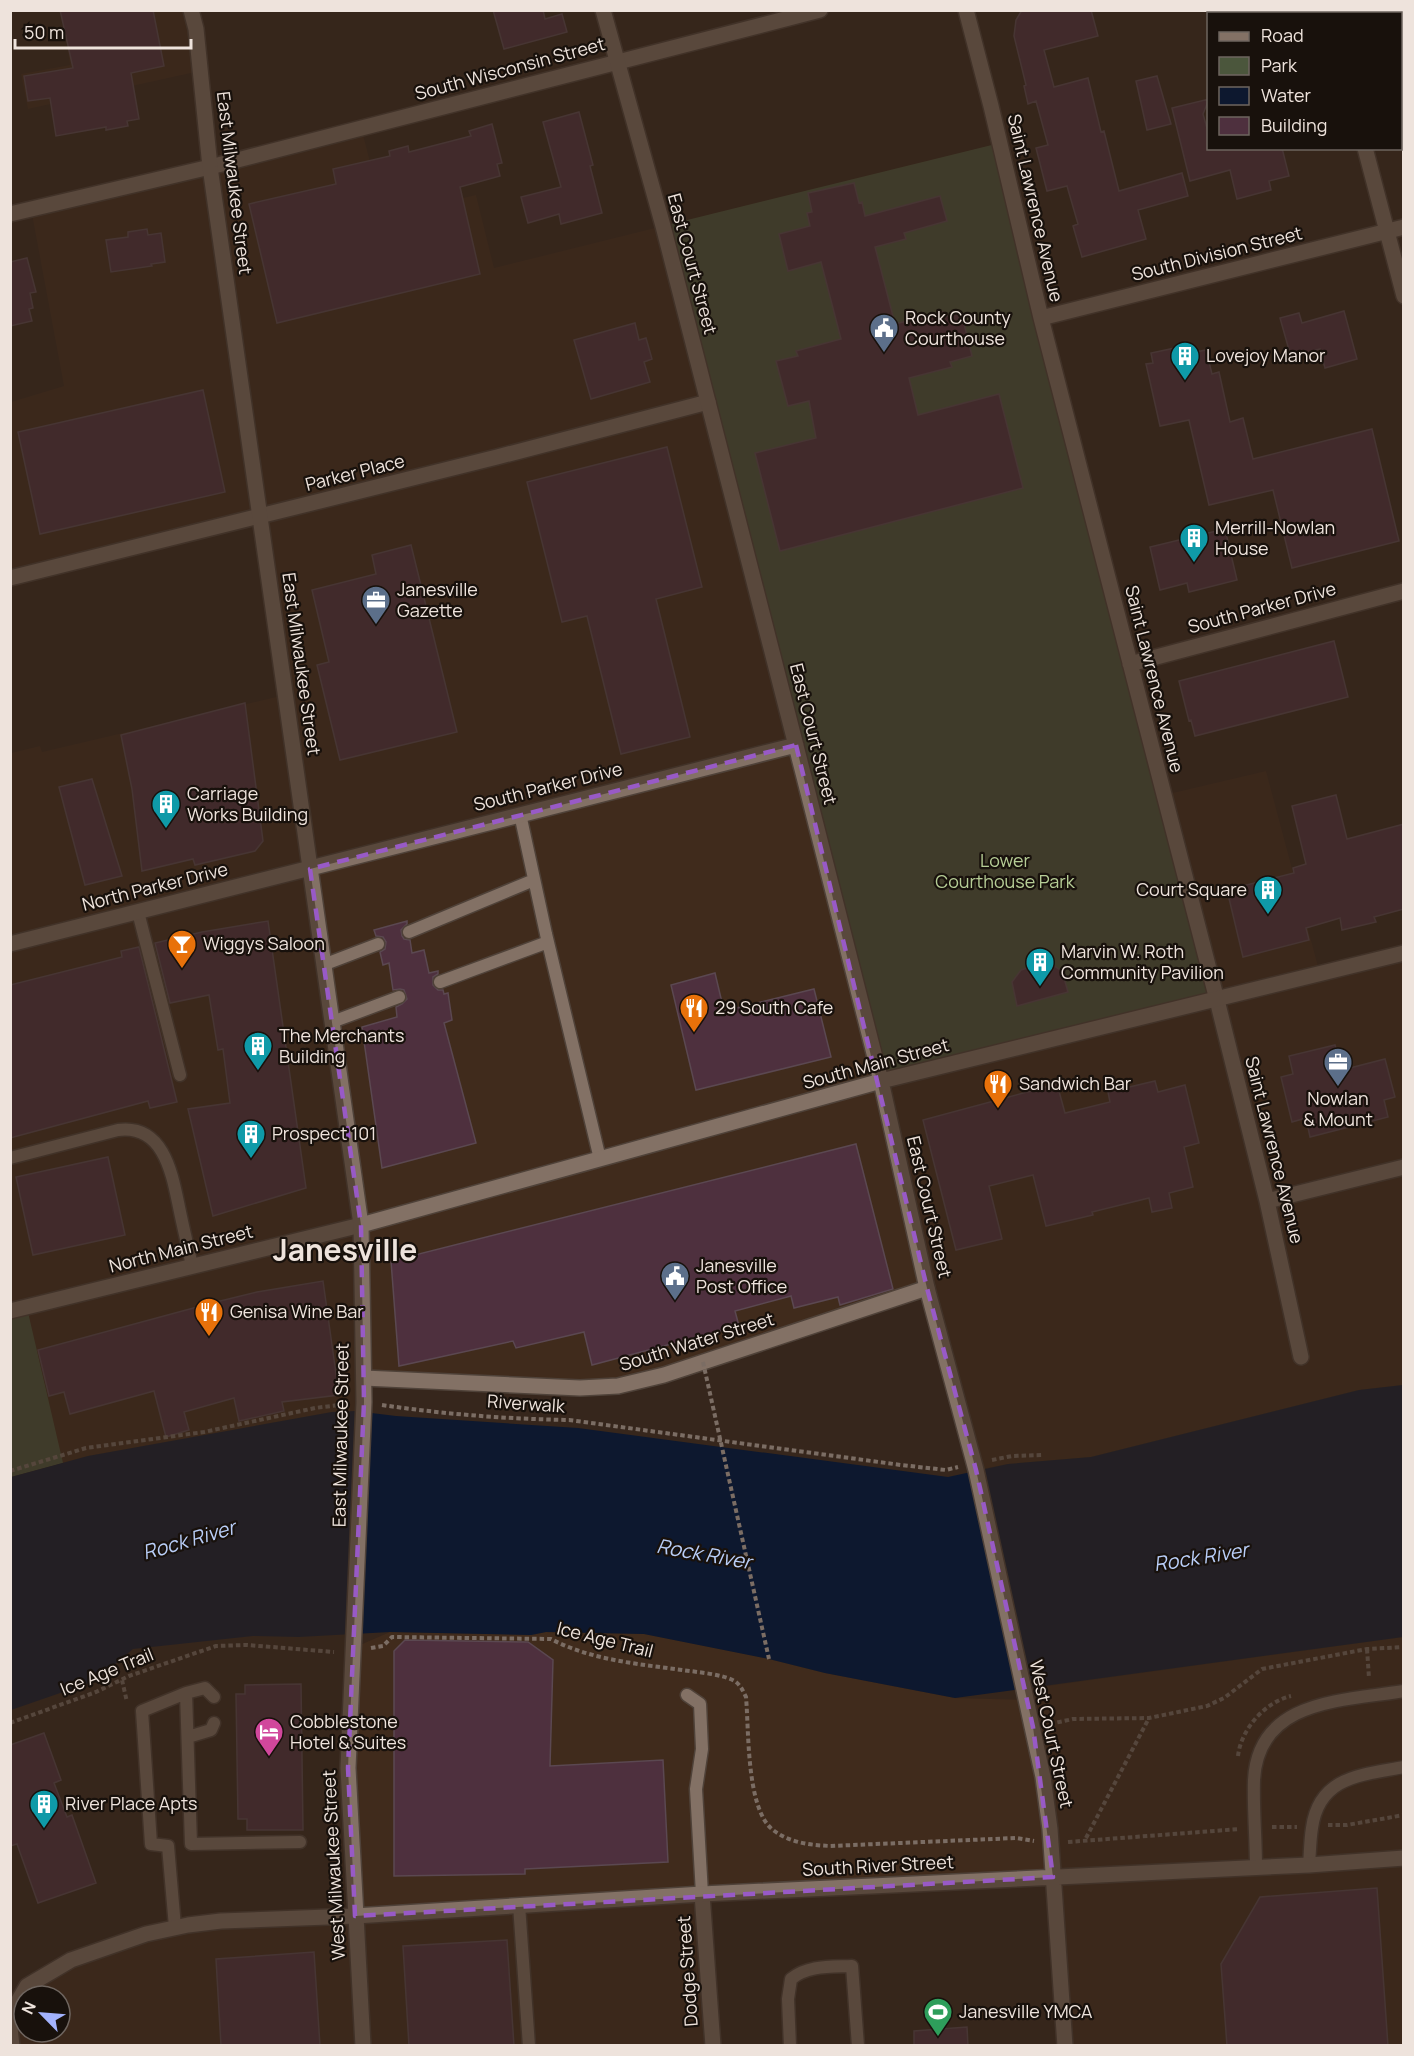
<svg xmlns="http://www.w3.org/2000/svg" width="1414" height="2056" font-family="Manrope,sans-serif">
<style>
.built{fill:#402b1c;fill-rule:evenodd}
.green{fill:#4b563c}
.water{fill:#0d182f}
.building{fill:#4e303e;stroke:#5b4851;stroke-width:1.5}
.lines{fill:none;stroke-linecap:round;stroke-linejoin:round}
.lane-casing{stroke:#4f4239;stroke-width:15}
.street-casing{stroke:#4f4239;stroke-width:18}
.secondary-casing{stroke:#4f4239;stroke-width:18}
.path{stroke:#7b6d64;stroke-width:4;stroke-dasharray:4.5 3;stroke-linecap:butt}
.lane{stroke:#837165;stroke-width:12}
.street{stroke:#837165;stroke-width:15}
.secondary{stroke:#837165;stroke-width:15}
.path-bridge{stroke:#7b6d64;stroke-width:4;stroke-dasharray:4.5 3;stroke-linecap:butt}
.marked{fill:none;stroke:#985ac6;stroke-width:4.5;stroke-dasharray:12 8;stroke-linejoin:round}
.labels{text-anchor:middle;stroke-width:4.5;stroke-linejoin:round;paint-order:stroke}
.street-label{font-size:18px;fill:#eee3dc;stroke:#18110c}
.poi-label{font-size:18px;fill:#eee3dc;stroke:#18110c;text-anchor:start}
.park-label{font-size:18px;fill:#b6cd96;stroke:#18110c}
.water-label{font-size:20px;font-style:italic;fill:#b9cef8;stroke:#18110c}
.town-label{font-size:30px;font-weight:bold;fill:#eee3dc;stroke:#18110c}
</style>
<rect width="100%" height="100%" fill="#36261c"/>
<path class="built" d="M99,11H191L200,71L28,109L21,74L70,65L63,19Z
M361,127L384,216L476,195L494,268L663,226L1164,795L1266,771L1320,974L1403,953V1385L1359,1390L1091,1457L1008,1464L976,1470L927,1288L618,1386L364,1378L363,1412H332L88,1456L11,1477V753L40,746L42,752L285,695L260,517L14,577L10,557L11,402L64,386L31,209Z
M390,1632L531,1635L546,1632L644,1634L769,1659L825,1673L955,1698L1025,1700L1033,1725L1034,1688L1403,1637V2045H1065L1053,1877L703,1894L713,2045L12,2046L11,2027L16,2005L27,1986L71,1960L146,1934L188,1925L221,1921L355,1916L348,1768L353,1648ZM24,1996H60V2032H24Z"/>
<path class="green" d="M1000,143L1217,1000L881,1081L663,226Z
M27,1308L63,1463L11,1477L10,1311Z"/>
<path class="water" d="M1403,1385V1637L955,1698L825,1673L769,1659L644,1634L546,1632L531,1635L390,1632L299,1637L253,1636L133,1649L95,1681L11,1710V1477L88,1456L332,1412L355,1411L396,1416L578,1428L948,1477L1008,1464L1091,1457L1359,1390Z"/>
<path class="building" d="M60,10H153L164,66L131,73L139,119L127,121L128,126L106,130V127L56,136L50,98L28,101L24,76L73,68Z
M493,10H543L545,19L562,14L567,32L504,49Z
M1022,10H1091L1098,36L1044,50L1054,87L1088,78L1101,132L1104,131L1119,191L1182,173L1188,196L1138,210L1146,239L1082,257L1073,226L1078,224L1067,186L1047,191L1036,148L1048,145L1036,101L1028,104L1024,86L1026,85L1014,36L1016,20Z
M1157,76L1171,124L1147,130L1136,81Z
M1209,99L1203,114L1209,135V148H1282L1289,176L1269,181L1271,190L1237,199L1230,170L1190,181L1172,108Z
M579,112L593,165L590,166L602,213L561,224L559,214L528,223L521,197L561,187L543,122Z
M492,124L502,163L497,164L500,176L460,187L480,274L277,323L249,204L336,184L333,169L390,156L389,151L408,146L409,152L471,136L469,131Z
M854,183L859,203L862,202L865,216L940,196L947,221L904,233L906,239L875,247L895,324L943,312L944,317L961,312L972,356L950,362L952,367L909,378L918,415L999,394L1023,488L780,551L755,453L816,438L809,401L788,406L776,361L798,356L796,351L841,339L821,262L788,271L779,234L810,226L807,213L812,212L808,193Z
M147,229L148,235L161,233L165,262L151,264L152,266L111,272L106,240L128,237V232Z
M27,258L36,292L30,293L33,308L29,309L32,321L10,326V262Z
M1344,311L1357,359L1325,368L1320,349L1291,357L1280,318L1299,313L1302,323Z
M635,323L639,340L646,338L652,359L644,362L650,382L591,399L574,340Z
M1175,348L1176,352L1190,349L1191,353L1206,350L1212,374L1219,372L1230,422L1243,418L1253,459L1372,429L1399,541L1292,568L1273,490L1209,505L1189,420L1160,426L1146,364L1153,363L1151,353Z
M203,390L225,492L40,534L18,432Z
M667,447L702,587L656,599L690,737L621,754L587,616L562,622L527,482Z
M1225,529L1237,580L1189,592L1187,583L1160,590L1150,547Z
M411,545L457,732L340,760L317,665L329,662L312,590L376,574L372,555Z
M1334,641L1348,697L1195,736L1191,720L1189,721L1179,681Z
M245,703L263,841L255,851L195,865L193,859L142,871L132,789L121,735Z
M92,779L122,876L85,885L59,787Z
M1336,795L1347,839L1404,824V909L1374,917L1376,922L1342,930L1340,918L1306,928L1309,940L1243,957L1227,890L1294,873L1293,868L1306,864L1292,806Z
M268,921L306,1188L213,1216L188,1109L230,1103L223,1049L218,1050L209,995L170,1003L155,943L202,932Z
M407,921V924L401,930L402,936L404,939L410,940L412,953L424,950L429,973L438,971V974L433,977V985L438,990H443L444,994L448,993L452,1020L444,1023L476,1143L382,1168L362,1027L397,1017L396,1007L402,1004L407,999L404,990L400,989L393,990L389,963L383,965L380,952L385,949L386,942L383,937L376,936L374,930Z
M139,947L177,1102L150,1108L148,1101L10,1138V985L122,957L121,951Z
M1048,962L1062,971L1068,992L1017,1006L1012,982L1021,970Z
M715,973L724,1011L814,989L831,1057L696,1090L671,985Z
M1335,1045L1342,1070L1385,1059L1395,1097L1384,1100L1388,1117L1310,1137L1306,1118L1292,1122L1281,1077L1293,1074L1289,1056Z
M1155,1081L1158,1092L1185,1085L1199,1143L1184,1147L1193,1187L1169,1193L1172,1208L1152,1212L1149,1198L1092,1212L1093,1215L1046,1226L1033,1175L989,1186L1002,1239L956,1250L923,1120L1057,1084L1065,1113L1110,1102L1108,1092Z
M856,1144L893,1289L840,1305L838,1297L794,1308L791,1296L735,1311L739,1326L592,1365L584,1332L516,1348L513,1341L399,1366L391,1261Z
M108,1157L125,1235L33,1255L16,1177Z
M323,1281L339,1395L282,1402L284,1411L239,1421L234,1398L184,1412L189,1430L166,1437L154,1391L70,1414L64,1392L49,1396L38,1350L212,1303L257,1292Z
M405,1640L528,1642L553,1660L550,1766L663,1760L668,1862L525,1869V1874L394,1876V1651Z
M301,1684L303,1830H247V1819H238L236,1694H245V1685Z
M44,1733L61,1780L54,1783L67,1817L72,1815L96,1883L38,1903L17,1844L10,1846V1745Z
M1377,1888L1388,2046H1227L1221,1964L1260,1897Z
M507,1940L514,2046H409L403,1946Z
M314,1952L320,2046H221L216,1959Z
M967,2027L968,2046H914V2031Z"/>
<g class="lines">
<g class="lane-casing">
<path id="lane" d="M520,814L546,934L600,1159
M138,912L180,1075
M409,932L534,880
M323,965L378,944
M440,982L548,942
M332,1022L399,997
M10,1158L118,1130C164,1124 172,1174 179,1207C183,1227 188,1247 192,1266
M186,1693L205,1688L214,1697
M687,1695L700,1704L702,1749L696,1789L702,1894
M188,1737L211,1730L214,1723
M1309,1865C1310,1853 1310,1840 1312,1828C1319,1776 1362,1775 1404,1767
M1256,1867C1256,1838 1253,1809 1254,1780C1258,1699 1343,1701 1404,1691
M519,1905L529,2046
M175,1927L168,1846L151,1844L142,1711L186,1693L191,1844L300,1842
M790,2046L788,1999L791,1979C808,1965 831,1967 852,1966L858,2046"/>
</g>
<g class="street-casing">
<path id="street" d="M966,10L991,106L1041,318L1217,1000L1267,1201L1301,1357
M1330,10V14
M1365,148L1404,296
M10,214L210,167L820,10
M1041,318L1404,227
M10,578L497,457L708,402
M1130,664L1404,591
M1267,1201L1404,1167
M10,1311L361,1225
M364,1378L580,1388L618,1386L664,1375L927,1288
M702,1894L713,2046"/>
</g>
<g class="secondary-casing">
<path id="secondary" d="M191,10L196,29L210,167L361,1225L364,1402L348,1768L363,2046
M603,10L663,226L804,777L881,1081L927,1288L976,1470L1043,1777L1050,1829L1065,2046
M10,944L796,745
M361,1225L881,1081L1404,953
M10,2027L16,2005L27,1986L71,1960L146,1934L188,1925L221,1921L355,1916L702,1894L1309,1865L1404,1858
M10,2028L12,2046"/>
</g>
<path class="path" d="M382,1405C443,1414 506,1419 569,1420L901,1465L946,1470L958,1467
M992,1460L1012,1456L1043,1455
M10,1471L86,1448L204,1432L315,1408L347,1404
M371,1648L383,1646L392,1637L551,1639C591,1660 638,1664 682,1670C696,1672 724,1674 736,1682C741,1686 743,1691 746,1697C749,1730 746,1809 773,1830C790,1843 810,1845 830,1846L1016,1838L1034,1841
M1367,1649L1369,1678
M122,1680L127,1702
M10,1723L96,1692L129,1676L216,1646L247,1645L334,1652
M1050,1724L1073,1719L1149,1718L1207,1706L1224,1698L1262,1669L1367,1649L1404,1647
M1238,1756C1241,1729 1265,1702 1291,1696
M1328,1825H1347L1404,1815
M1272,1827H1297
M1086,1838L1149,1718
M1068,1842L1240,1829"/>
<use href="#lane" class="lane"/>
<use href="#street" class="street"/>
<use href="#secondary" class="secondary"/>
<path class="path-bridge" d="M703,1362L769,1659"/>
</g>
<path d="M0 0H1414V2056H0ZM796,745L927,1288L976,1470L1033,1727L1053,1877L355,1916L348,1768L364,1402L361,1225L310,869Z" fill="#36261c" fill-opacity=".55" fill-rule="evenodd"/>
<path class="marked" d="M796,745L927,1288L976,1470L1033,1727L1053,1877L355,1916L348,1768L364,1402L361,1225L310,869Z"/>
<defs>
<g id="civic-pin" transform="scale(1.5)"><path d="M0 17L-7.5 6A9.5 9.5 0 1 1 7.5 6Z" fill="#5c6f8a" stroke="#18110c"/><path d="M-.6-6.5H3V-4.5H.6V-3L4-1V1h2V6H-6V1h2V-1L-.6-3ZM-1.2 2.5V6h2.4V2.5Z" fill="#fff"/></g>
<g id="building-pin" transform="scale(1.5)"><path d="M0 17L-7.5 6A9.5 9.5 0 1 1 7.5 6Z" fill="#0f9aa8" stroke="#18110c"/><path d="M-4-6H4V6H1V3H-1V6H-4ZM-2.5-4.3h1.7v1.8h-1.7ZM.8-4.3h1.7v1.8H.8ZM-2.5-1h1.7V.8h-1.7ZM.8-1h1.7V.8H.8Z" fill="#fff"/></g>
<g id="office-pin" transform="scale(1.5)"><path d="M0 17L-7.5 6A9.5 9.5 0 1 1 7.5 6Z" fill="#5c6f8a" stroke="#18110c"/><path d="M-6-3h4V-5.5h4V-3h4V5H-6ZM-1-4.5V-3h2v-1.5ZM-6 0V1H6V0Z" fill="#fff"/></g>
<g id="bar-pin" transform="scale(1.5)"><path d="M0 17L-7.5 6A9.5 9.5 0 1 1 7.5 6Z" fill="#e8710a" stroke="#18110c"/><path d="M-6-5H6L.8 .8V4.5H3.5V6h-7V4.5H-.8V.8Z" fill="#fff"/></g>
<g id="restaurant-pin" transform="scale(1.5)"><path d="M0 17L-7.5 6A9.5 9.5 0 1 1 7.5 6Z" fill="#e8710a" stroke="#18110c"/><path d="M-5-6h1v4h1v-4h1v4h1v-4h1v5L-1.5 .5V6h-2V.5L-5-1ZM5-6V6H3V1.5H1.5Q1.5-4 5-6Z" fill="#fff"/></g>
<g id="hotel-pin" transform="scale(1.5)"><path d="M0 17L-7.5 6A9.5 9.5 0 1 1 7.5 6Z" fill="#d1479c" stroke="#18110c"/><path d="M-6-4.5h1.5V1H6V5H4.5V3h-9V5H-6ZM-4 0a1.8 1.8 0 1 1 3.6 0ZM.5 0V-2.5h3Q6-2.5 6 0Z" fill="#fff"/></g>
<g id="stadium-pin" transform="scale(1.5)"><path d="M0 17L-7.5 6A9.5 9.5 0 1 1 7.5 6Z" fill="#2e9e5b" stroke="#18110c"/><path d="M0-5a6.5 5 0 1 0 0 10a6.5 5 0 1 0 0-10ZM-3.5-1.8h7v3.6h-7Z" fill="#fff"/></g>
</defs>
<g fill-rule="evenodd">
<use href="#civic-pin" x="884" y="328"/>
<use href="#building-pin" x="1185" y="356"/>
<use href="#building-pin" x="1194" y="538"/>
<use href="#office-pin" x="376" y="600"/>
<use href="#building-pin" x="166" y="804"/>
<use href="#building-pin" x="1268" y="890"/>
<use href="#bar-pin" x="182" y="944"/>
<use href="#building-pin" x="1040" y="962"/>
<use href="#restaurant-pin" x="694" y="1008"/>
<use href="#building-pin" x="258" y="1046"/>
<use href="#office-pin" x="1338" y="1062"/>
<use href="#restaurant-pin" x="998" y="1084"/>
<use href="#building-pin" x="251" y="1134"/>
<use href="#civic-pin" x="675" y="1276"/>
<use href="#restaurant-pin" x="209" y="1312"/>
<use href="#hotel-pin" x="269" y="1732"/>
<use href="#building-pin" x="44" y="1804"/>
<use href="#stadium-pin" x="938" y="2012"/>
</g>
<g class="labels">
<g class="street-label">
<text transform="translate(510 69) rotate(-15)" y="6">South Wisconsin Street</text>
<text transform="translate(234 183) rotate(83)" y="6">East Milwaukee Street</text>
<text transform="translate(1035 208) rotate(77)" y="6">Saint Lawrence Avenue</text>
<text transform="translate(1217 254) rotate(-14)" y="6">South Division Street</text>
<text transform="translate(692 264) rotate(75)" y="6">East Court Street</text>
<text transform="translate(355 473) rotate(-14)" y="6">Parker Place</text>
<text transform="translate(1262 608) rotate(-15)" y="6">South Parker Drive</text>
<text transform="translate(301 664) rotate(82)" y="6">East Milwaukee Street</text>
<text transform="translate(1154 679) rotate(76)" y="6">Saint Lawrence Avenue</text>
<text transform="translate(813 734) rotate(76)" y="6">East Court Street</text>
<text transform="translate(548 787) rotate(-14)" y="6">South Parker Drive</text>
<text transform="translate(155 887) rotate(-14)" y="6">North Parker Drive</text>
<text transform="translate(876 1064) rotate(-15)" y="6">South Main Street</text>
<text transform="translate(1274 1150) rotate(76)" y="6">Saint Lawrence Avenue</text>
<text transform="translate(929 1207) rotate(77)" y="6">East Court Street</text>
<text transform="translate(181 1249) rotate(-14)" y="6">North Main Street</text>
<text transform="translate(697 1342) rotate(-17)" y="6">South Water Street</text>
<text transform="translate(526 1404) rotate(4)" y="6">Riverwalk</text>
<text transform="translate(341 1435) rotate(-89)" y="6">East Milwaukee Street</text>
<text transform="translate(605 1640) rotate(14)" y="6">Ice Age Trail</text>
<text transform="translate(107 1672) rotate(-22)" y="6">Ice Age Trail</text>
<text transform="translate(1051 1734) rotate(78)" y="6">West Court Street</text>
<text transform="translate(334 1865) rotate(-93)" y="6">West Milwaukee Street</text>
<text transform="translate(878 1866) rotate(-3)" y="6">South River Street</text>
<text transform="translate(688 1971) rotate(-94)" y="6">Dodge Street</text>
</g>
<g class="poi-label">
<text x="905" y="324">Rock County<tspan x="905" dy="21">Courthouse</tspan></text>
<text x="1206" y="362">Lovejoy Manor</text>
<text x="1215" y="534">Merrill-Nowlan<tspan x="1215" dy="21">House</tspan></text>
<text x="397" y="596">Janesville<tspan x="397" dy="21">Gazette</tspan></text>
<text x="187" y="800">Carriage<tspan x="187" dy="21">Works Building</tspan></text>
<text x="1247" y="896" text-anchor="end">Court Square</text>
<text x="203" y="950">Wiggys Saloon</text>
<text x="1061" y="958">Marvin W. Roth<tspan x="1061" dy="21">Community Pavilion</tspan></text>
<text x="715" y="1014">29 South Cafe</text>
<text x="279" y="1042">The Merchants<tspan x="279" dy="21">Building</tspan></text>
<text x="1019" y="1090">Sandwich Bar</text>
<text x="1338" y="1105" text-anchor="middle">Nowlan<tspan x="1338" dy="21">&amp; Mount</tspan></text>
<text x="272" y="1140">Prospect 101</text>
<text x="696" y="1272">Janesville<tspan x="696" dy="21">Post Office</tspan></text>
<text x="230" y="1318">Genisa Wine Bar</text>
<text x="290" y="1728">Cobblestone<tspan x="290" dy="21">Hotel &amp; Suites</tspan></text>
<text x="65" y="1810">River Place Apts</text>
<text x="959" y="2018">Janesville YMCA</text>
</g>
<g class="park-label">
<text x="1005" y="867">Lower<tspan x="1005" dy="21">Courthouse Park</tspan></text>
</g>
<g class="water-label">
<text transform="translate(189 1540) rotate(-16)" y="7">Rock River</text>
<text transform="translate(704 1554) rotate(10)" y="7">Rock River</text>
<text transform="translate(1201 1557) rotate(-9)" y="7">Rock River</text>
</g>
<g class="town-label">
<text x="345" y="1261">Janesville</text>
</g>
</g>
<rect width="1414" height="2056" fill="none" stroke="#eee3dc" stroke-width="24"/>
<rect x="1207" y="12" width="195" height="138" fill="#18110c" stroke="#6e655f" stroke-width="1.5"/>
<rect x="1219" y="32" width="30" height="9" fill="#837165" stroke="#6e655f" stroke-width="1.5"/>
<text x="1261" y="42" font-size="18" fill="#eee3dc">Road</text>
<rect x="1219" y="57" width="30" height="18" fill="#4b563c" stroke="#6e655f" stroke-width="1.5"/>
<text x="1261" y="72" font-size="18" fill="#eee3dc">Park</text>
<rect x="1219" y="87" width="30" height="18" fill="#0d182f" stroke="#6e655f" stroke-width="1.5"/>
<text x="1261" y="102" font-size="18" fill="#eee3dc">Water</text>
<rect x="1219" y="117" width="30" height="18" fill="#4e303e" stroke="#6e655f" stroke-width="1.5"/>
<text x="1261" y="132" font-size="18" fill="#eee3dc">Building</text>
<g transform="translate(42 2014) rotate(295)"><circle r="28" fill="#18110c" stroke="#6e655f" stroke-width="1.5"/>
<path d="M0-4.5L10 22L0 15L-10 22Z" fill="#a2b2fd"/>
<text y="-9" font-size="16" font-weight="bold" text-anchor="middle" fill="#eee3dc">N</text>
</g>
<path d="M15 39v9h176v-9" fill="none" stroke="#eee3dc" stroke-width="3"/>
<text x="24" y="39" font-size="18" fill="#eee3dc" stroke="#18110c" stroke-width="4.5" paint-order="stroke">50 m</text>
</svg>
